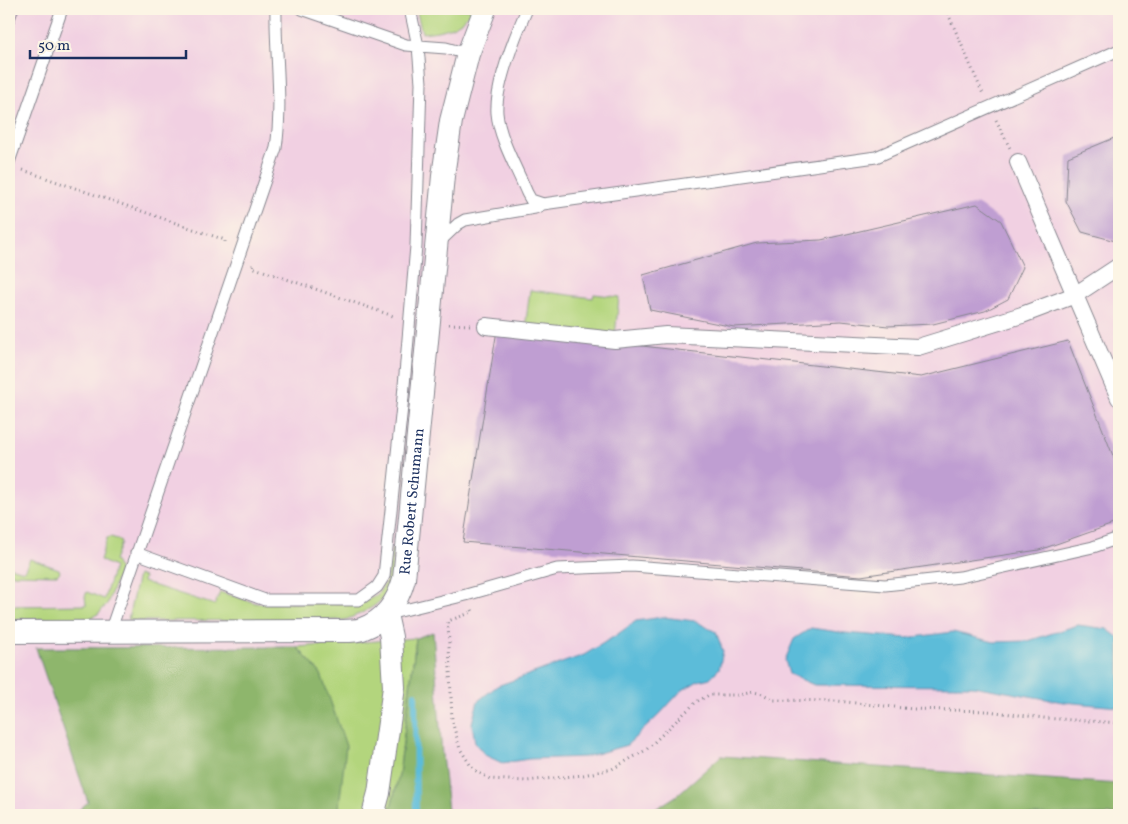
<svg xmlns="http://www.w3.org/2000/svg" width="1128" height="824" font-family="Vollkorn,serif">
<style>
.built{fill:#f1d0e2}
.green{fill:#b3d57d;stroke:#67826e}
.forest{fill:#8eb66c;stroke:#547265}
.water{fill:#5bbcd9;stroke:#3b769c}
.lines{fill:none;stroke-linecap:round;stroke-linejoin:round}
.stream{stroke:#5bbcd9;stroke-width:6}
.building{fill:#bf9ed2}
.service-casing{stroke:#87868e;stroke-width:13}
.pedestrian-casing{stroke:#87868e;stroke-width:18}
.minor-casing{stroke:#87868e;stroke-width:24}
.path{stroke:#87868e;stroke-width:3;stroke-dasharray:1 4;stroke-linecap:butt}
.service{stroke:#fff;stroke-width:11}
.pedestrian{stroke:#fff;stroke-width:16}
.minor{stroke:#fff;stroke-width:22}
.labels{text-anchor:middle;stroke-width:4;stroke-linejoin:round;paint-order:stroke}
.street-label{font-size:15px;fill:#1b2f5e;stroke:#fcf5e5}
</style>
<rect width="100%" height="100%" fill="#fcf5e5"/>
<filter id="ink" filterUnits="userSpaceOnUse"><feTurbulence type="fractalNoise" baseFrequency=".02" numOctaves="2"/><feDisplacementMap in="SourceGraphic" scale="10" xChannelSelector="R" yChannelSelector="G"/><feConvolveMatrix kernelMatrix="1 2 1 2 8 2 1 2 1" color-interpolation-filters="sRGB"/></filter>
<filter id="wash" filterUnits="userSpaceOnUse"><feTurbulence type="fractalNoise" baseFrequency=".0096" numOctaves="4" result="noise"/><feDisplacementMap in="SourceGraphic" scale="20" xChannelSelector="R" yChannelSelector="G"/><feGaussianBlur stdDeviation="1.12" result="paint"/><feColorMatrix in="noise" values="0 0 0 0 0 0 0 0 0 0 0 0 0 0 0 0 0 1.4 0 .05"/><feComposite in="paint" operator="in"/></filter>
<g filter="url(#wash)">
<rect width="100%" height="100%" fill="#f3dcbe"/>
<path class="built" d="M9,9H1119V784L721,756L676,796L646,815H460L448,810L442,755L433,632L415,638L297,647L36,648L88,802L73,815H9Z"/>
<path class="green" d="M416,9H472C462,28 442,31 422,33Z
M530,290L593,298L594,294L619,297L615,336L525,329Z
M111,537L120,540L121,543L114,560L120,570L107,604L98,614L88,619H9V606L86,605L85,596L87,592L104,599L114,567L100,560L107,538Z
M394,547C390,594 391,602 345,620L132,621L128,619L138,575L144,577L143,582L215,605L220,592L256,603H361L377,595L386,581L392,548Z
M30,559L59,569L60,572L57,575L9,574V567L24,571Z
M416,638L399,775L389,815H338L340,811L321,674L297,647Z"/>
<path class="forest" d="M433,632L442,755L448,810L460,815H389L399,775L416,638Z
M297,647L321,674L346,746L338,815H73L88,802L36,648Z
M721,756L1119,784V815H646L676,796Z"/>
<path class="water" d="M663,617L695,621L716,632L723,651L719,669L710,678L698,681L681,691L659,715L627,745L585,757L529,759L502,763L485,755L475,743L472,723L478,701L497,686L584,655L615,636L636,621Z
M1078,625L1107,629L1119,638V707L1063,702L973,686L814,685L789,674L785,660L794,639L811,628L845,633L907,638L953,632L994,642L1028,641Z"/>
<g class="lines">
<path class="stream" d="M415,694L416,815"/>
</g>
<g id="blocks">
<path class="building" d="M9,9H19L9,36Z
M1119,136V242L1082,232L1066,201L1068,157Z
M977,204L1001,221L1023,267L1008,299L985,311L933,324L888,326L841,321L734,327L650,310L643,275L757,243L821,240Z
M497,330L921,377L1068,341L1119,471V522L1039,550L861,576L463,542Z"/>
</g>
</g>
<g filter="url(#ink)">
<use href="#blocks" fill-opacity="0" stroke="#87868e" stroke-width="1"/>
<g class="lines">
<g class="service-casing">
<path id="service" d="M302,9L406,45L446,48L468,54
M527,9C516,34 495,86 497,113C499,138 517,169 527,193L531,200L543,204
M9,162L62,9
M438,243L458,224L465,220L535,208L543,204L876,157L1119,50
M136,553L265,600H359L377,587L384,576L403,397L416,246L421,83L418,46L410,9
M388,614L466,595L557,569L632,566L885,585L960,577L1093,547L1119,538
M110,632L276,148C283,101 275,55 276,9"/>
</g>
<g class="pedestrian-casing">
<path id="pedestrian" d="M1018,162L1119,398
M486,326L615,340L666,335L918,347L1022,315L1075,295L1119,266"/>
</g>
<g class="minor-casing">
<g id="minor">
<path id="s1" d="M9,632L343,631C349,631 356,631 362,629C385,621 398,601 404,579L443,176L451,121L468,54L485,9"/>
<path d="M373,815L379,793L394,687L391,637L386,614"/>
</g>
</g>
<path class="path" d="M946,9L983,94
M996,120L1010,148
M23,170L225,240V242
M253,265L252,267L396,317
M449,324L470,325
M472,610L473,612L448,621L452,721L460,749L473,769L490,779L526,781L583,775L612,769L646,750L696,702L709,695H738L754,692L763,694L774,700L837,701L913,709L987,711L1044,718L1119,723"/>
<use href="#service" class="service"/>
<use href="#pedestrian" class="pedestrian"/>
<use href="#minor" class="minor"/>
</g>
</g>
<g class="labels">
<g class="street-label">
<text dy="5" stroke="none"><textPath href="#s1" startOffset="499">Rue Robert Schumann</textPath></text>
</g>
</g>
<rect width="1128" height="824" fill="none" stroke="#fcf5e5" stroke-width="30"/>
<path d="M30 50v8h156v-8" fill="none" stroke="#1b2f5e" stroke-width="2.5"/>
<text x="38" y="50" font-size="15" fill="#1b2f5e" stroke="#fcf5e5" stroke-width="4" paint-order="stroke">50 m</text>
</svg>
